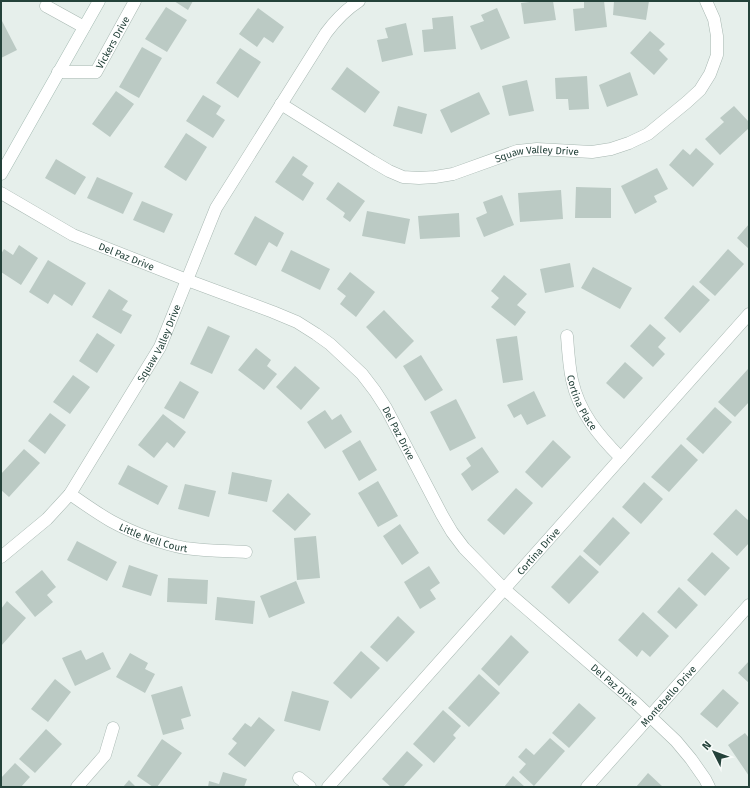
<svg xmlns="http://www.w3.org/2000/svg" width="750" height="788" font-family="'Fira Sans',sans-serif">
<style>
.building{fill:#bbcac4}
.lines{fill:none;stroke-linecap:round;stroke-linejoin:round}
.minor-casing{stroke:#a8b8b2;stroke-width:13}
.tertiary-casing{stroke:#a8b8b2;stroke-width:13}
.secondary-casing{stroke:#a4bbb3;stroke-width:13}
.minor{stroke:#fff;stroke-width:12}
.tertiary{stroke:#fff;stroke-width:12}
.secondary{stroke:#fff;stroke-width:12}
.labels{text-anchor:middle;stroke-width:3.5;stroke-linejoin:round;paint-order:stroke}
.street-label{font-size:10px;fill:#24423a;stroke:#f7fbf9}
</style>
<rect width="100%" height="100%" fill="#e6efeb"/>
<path class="building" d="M174,1H193L188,10Z
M538,1H553L556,20L524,24L521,3Z
M584,1H604L607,27L575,31L573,9L584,8Z
M614,1H649L646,20L613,15Z
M166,7L187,20L167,52L145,39Z
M258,8L284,27L273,43L264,37L257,47L239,34Z
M497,8L510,38L481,50L470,26L484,21L481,15Z
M453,16L456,49L424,52L422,30L433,29L432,18Z
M1,19L17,50L1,58Z
M406,23L413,55L382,62L377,40L388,38L385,28Z
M650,31L665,44L659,50L668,59L654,75L630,53Z
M142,47L162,58L139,98L119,87Z
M240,48L261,62L238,98L216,83Z
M347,67L380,92L365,113L331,89Z
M630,72L638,95L607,107L599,85Z
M587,76L589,109L569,110L568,99H556L555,78Z
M527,80L534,111L509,116L502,86Z
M116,91L134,104L110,137L92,124Z
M479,92L490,114L451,133L440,110Z
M203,95L221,106L216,114L225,120L213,138L186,121Z
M398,106L427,114L422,134L393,126Z
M734,106L749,122V128L720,155L705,139L724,122L720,118Z
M186,133L207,147L186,181L164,167Z
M696,148L714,164L693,187L669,165L683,149L690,155Z
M293,156L308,166L302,175L314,183L303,201L275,182Z
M56,159L86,177L75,195L45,178Z
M657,168L668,189L654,196L657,202L635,214L621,186Z
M97,177L133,193L123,214L87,198Z
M338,182L365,201L350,222L343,217L345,213L326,199Z
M576,187L611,188V218H575Z
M561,190L563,219L520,222L518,193Z
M502,195L514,225L484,237L476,218L487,213L483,202Z
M142,201L173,214L164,233L133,220Z
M367,211L410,219L405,244L362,236Z
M459,213L460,237L420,239L418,216Z
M255,216L284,233L277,247L269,242L256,266L234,254Z
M749,224V249L737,238Z
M19,245L38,258L21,285L1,272V254L4,249L13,255Z
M728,249L744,264L715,296L699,282Z
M291,250L330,269L320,290L281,271Z
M48,260L86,283L72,306L54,294L48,304L29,292Z
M570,263L574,287L545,293L540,269Z
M593,267L632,288L620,309L581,288Z
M350,272L375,292L356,317L340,304L346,296L337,289Z
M504,275L527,294L517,305L526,312L515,326L491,307L499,298L491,291Z
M693,285L710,300L680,333L664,318Z
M109,289L128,301L122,310L132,315L121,334L92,317Z
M384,310L414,341L396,359L366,327Z
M650,324L666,338L658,347L665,354L653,367L630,346Z
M208,326L230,336L212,374L190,364Z
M97,333L115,345L97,373L79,361Z
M517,336L523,380L503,383L496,339Z
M256,348L271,360L267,366L277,374L264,390L238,370Z
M421,355L443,390L425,401L403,366Z
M625,362L643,378L624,399L606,383Z
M295,366L320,388L301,410L276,387Z
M748,369L749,370V402L735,417L718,402Z
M73,375L90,387L70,414L53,402Z
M180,381L199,392L184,419L164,408Z
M534,391L546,416L527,425L521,414L514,418L507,405Z
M456,399L476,438L450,451L430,412Z
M715,407L732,422L703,454L686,439Z
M325,410L332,420L341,414L352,432L325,449L307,422Z
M50,413L66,425L45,454L28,441Z
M163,414L186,432L174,448L167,442L154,458L138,445Z
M360,440L377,470L359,481L342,451Z
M553,440L571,457L542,488L525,472Z
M681,444L698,460L669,492L651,477Z
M482,447L499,472L472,491L461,474L471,466L466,458Z
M24,449L40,463L9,497L1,490V474Z
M128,465L168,486L158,505L118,484Z
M232,472L272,480L267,502L228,494Z
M378,481L398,516L378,527L358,493Z
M644,482L663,499L641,524L622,507Z
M185,484L216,491L209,517L178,509Z
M516,488L533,503L504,535L487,520Z
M288,493L311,514L295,531L272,511Z
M736,509L749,521V543L737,556L713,534Z
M613,517L630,533L600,566L583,551Z
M400,524L419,553L402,565L383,536Z
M316,536L320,578L297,580L294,538Z
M77,541L117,562L107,581L67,560Z
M712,552L730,568L705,596L687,580Z
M580,555L599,572L569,604L551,587Z
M129,565L158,575L151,596L122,587Z
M429,566L440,583L430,590L436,599L420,609L404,582Z
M42,570L56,587L47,595L53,602L35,617L15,592Z
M168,578L208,580L207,604L167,602Z
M296,581L305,603L269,618L260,596Z
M679,587L698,605L676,629L657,612Z
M217,597L255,601L253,624L215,620Z
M7,601L26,618L1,646V609Z
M643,612L669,636L650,657L642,650L637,657L618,640Z
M398,616L415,632L387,662L370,647Z
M511,635L529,652L499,686L481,669Z
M81,650L86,660L103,652L111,669L75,686L62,658Z
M361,651L380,668L351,699L333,683Z
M130,653L148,663L145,669L155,674L145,693L116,677Z
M749,661V683L738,673Z
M479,674L500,693L469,727L448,708Z
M55,679L71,692L48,722L31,709Z
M182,686L191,716L181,719L184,729L163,735L151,695Z
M723,689L739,703L717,728L700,714Z
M292,691L329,701L320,731L284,721Z
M579,703L596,718L569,748L552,733Z
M443,710L461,726L453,735L456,738L434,763L413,744Z
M259,717L275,730L245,767L228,754L237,743L232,739L245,723L251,727Z
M46,729L62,744L35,773L19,759Z
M745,733L749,738V776L728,745Z
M550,738L565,751L534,786L519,772L526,764L518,757L526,748L534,755Z
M162,739L182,753L157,787H153L137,776Z
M407,751L423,765L403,787H391L382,779Z
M15,763L30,777L21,787H1V778Z
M223,772L247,779L244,787H208L209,781L219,784Z
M648,773L663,787H636Z
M513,776L525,787H504Z
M129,780L136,787H123Z"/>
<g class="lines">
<g class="minor-casing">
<g id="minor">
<path d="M46,6L84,27"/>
<path id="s1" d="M58,72H96L135,1"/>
<path id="s2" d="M281,104L372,161L389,171L403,177L419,178L435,177L453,174L517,151L537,149L592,152L611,149L629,143L648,134L687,102L700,90L710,74L717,55V36L714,19L706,1"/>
<path id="s3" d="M1,193L73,235L187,280L273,312L297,322L316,334L330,344L362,374L375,391L386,408L442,515L452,532L464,548L504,589L636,703L676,741L691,759L705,779L709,787"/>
<path id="s4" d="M567,336C568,350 569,366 572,380C579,412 598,435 621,458"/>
<path id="s5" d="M70,494C83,503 97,513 111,521C131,532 162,544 185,548C206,551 226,551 246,552"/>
<path id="s6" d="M1,557L47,519L70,494L160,347L216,208L326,33C335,21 345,10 359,1"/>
<path d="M299,778L310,787"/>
<path d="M77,787L105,755L113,728"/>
<path id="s7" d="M328,787L749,314"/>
</g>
</g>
<g class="tertiary-casing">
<g id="tertiary">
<path id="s8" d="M587,787L749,605"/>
</g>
</g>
<g class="secondary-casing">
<path id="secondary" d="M1,174L99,1"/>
</g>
<use href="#minor" class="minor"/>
<use href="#tertiary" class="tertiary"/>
<use href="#secondary" class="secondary"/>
</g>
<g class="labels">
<g class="street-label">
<text dy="4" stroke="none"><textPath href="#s1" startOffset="72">Vickers Drive</textPath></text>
<text dy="4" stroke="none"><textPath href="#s2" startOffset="280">Squaw Valley Drive</textPath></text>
<text dy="4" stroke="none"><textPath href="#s3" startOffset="141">Del Paz Drive</textPath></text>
<text dy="4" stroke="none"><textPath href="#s6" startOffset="269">Squaw Valley Drive</textPath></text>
<text dy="4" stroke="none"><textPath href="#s4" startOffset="69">Cortina Place</textPath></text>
<text dy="4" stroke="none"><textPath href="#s3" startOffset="477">Del Paz Drive</textPath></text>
<text dy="4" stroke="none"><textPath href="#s5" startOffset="95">Little Nell Court</textPath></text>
<text dy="4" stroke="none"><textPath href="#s7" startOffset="316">Cortina Drive</textPath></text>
<text dy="4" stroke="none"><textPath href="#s3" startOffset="813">Del Paz Drive</textPath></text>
<text dy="4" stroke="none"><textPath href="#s8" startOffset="122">Montebello Drive</textPath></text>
</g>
</g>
<rect width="750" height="788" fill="none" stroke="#24423a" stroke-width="4"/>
<g transform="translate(714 752) rotate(312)" stroke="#f7fbf9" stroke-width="3" paint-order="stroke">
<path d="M0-3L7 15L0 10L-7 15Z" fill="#24423a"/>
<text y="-6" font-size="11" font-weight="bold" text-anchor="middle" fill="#24423a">N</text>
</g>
</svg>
